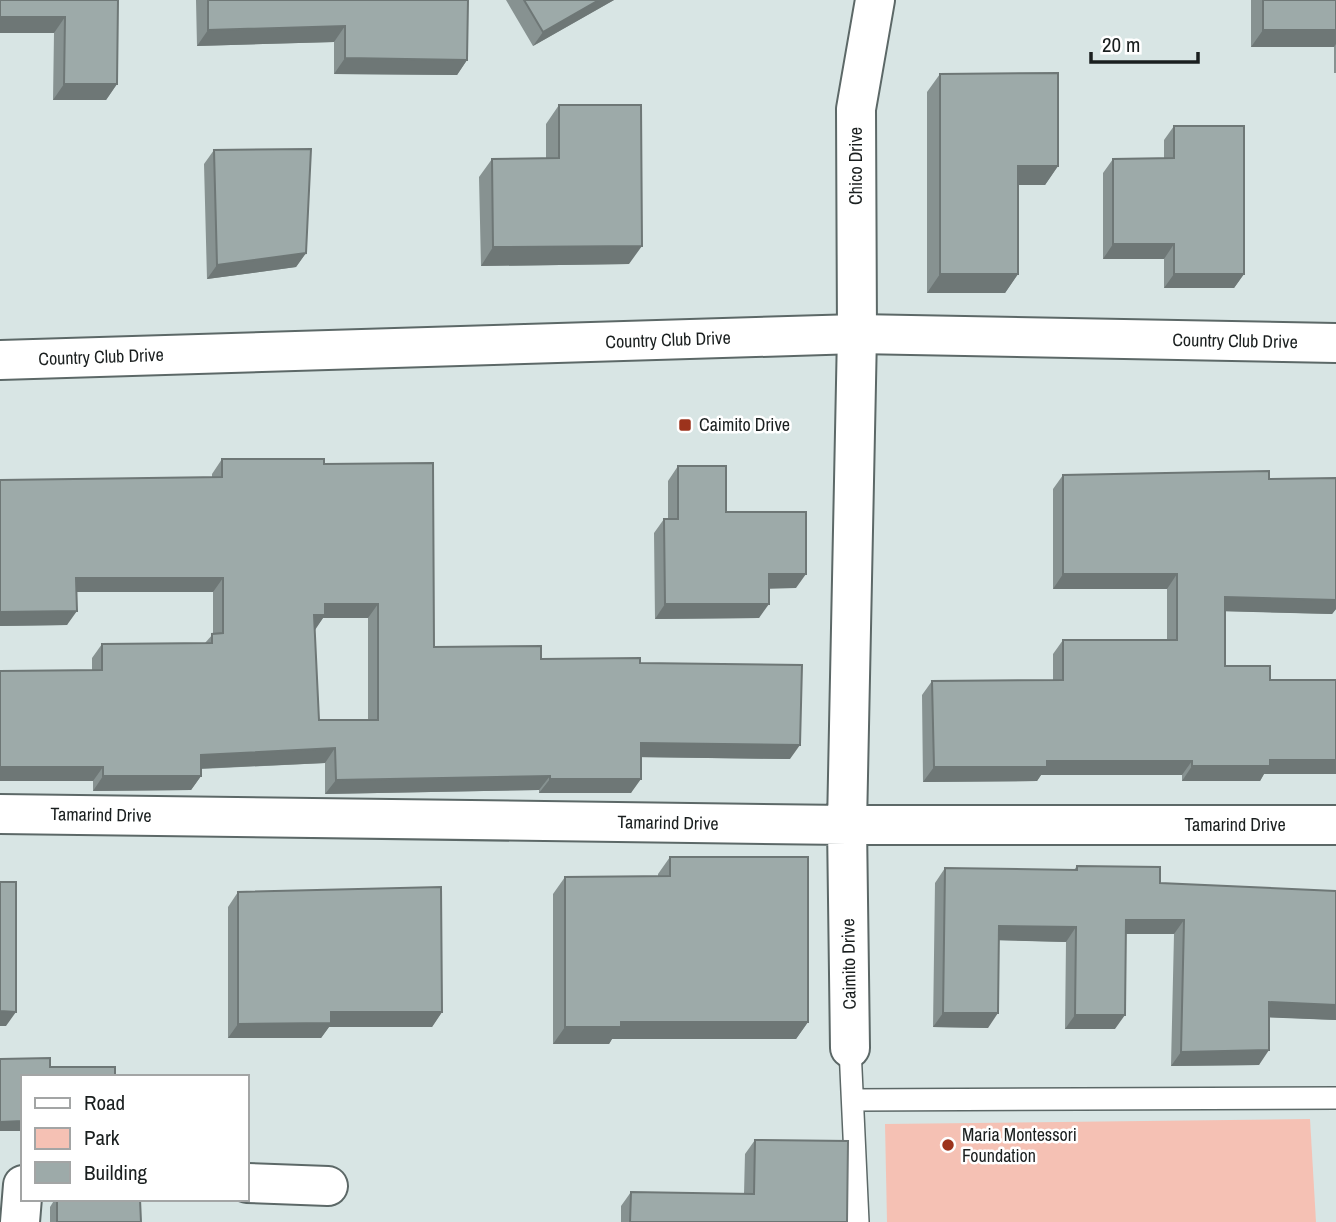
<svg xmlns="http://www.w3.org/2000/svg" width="1336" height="1222" font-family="'Archivo Narrow',sans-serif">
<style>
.green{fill:#f5c1b4}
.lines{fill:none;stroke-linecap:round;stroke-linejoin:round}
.lane-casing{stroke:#5c6867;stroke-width:24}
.street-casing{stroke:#5c6867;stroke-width:42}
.secondary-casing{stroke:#5c6867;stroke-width:42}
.lane{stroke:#fff;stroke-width:21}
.street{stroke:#fff;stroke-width:38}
.secondary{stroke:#fff;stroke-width:38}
.wall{fill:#879291;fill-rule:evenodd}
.shaded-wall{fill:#6e7776}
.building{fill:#9daaa9;stroke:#6e7776;stroke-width:2;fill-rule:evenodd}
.poi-dot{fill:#9c331c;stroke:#fff;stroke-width:2.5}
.labels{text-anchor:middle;stroke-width:5;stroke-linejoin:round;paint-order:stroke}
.street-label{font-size:18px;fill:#1a1f1f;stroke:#fff}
.poi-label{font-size:18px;fill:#1a1f1f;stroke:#fff;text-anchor:start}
</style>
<rect width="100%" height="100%" fill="#d8e5e4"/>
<path class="green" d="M1310,1119L1316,1222H887L885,1124Z"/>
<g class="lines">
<g class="lane-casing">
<path id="lane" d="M850,1048L858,1222
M853,1100L1336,1098"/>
</g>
<g class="street-casing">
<path id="street" d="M0,814L847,825H1336
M850,1048L847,825L857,334L856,109L875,0
M247,1183L328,1186
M20,1222L23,1185"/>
</g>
<g class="secondary-casing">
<path id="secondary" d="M0,360L857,334L1336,343"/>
</g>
<use href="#lane" class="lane"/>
<use href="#street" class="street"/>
<use href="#secondary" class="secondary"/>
</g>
<path class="wall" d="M118,0L117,84L106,100H53L54,33H0Z
M196,0H468L467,60L457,75L334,74V42L197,46Z
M506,0H614L533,46Z
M1251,0H1336V73H1334V47H1251Z
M940,74L1058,166L1045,185H1018V274L1005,293H927V92Z
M559,105L629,264L481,266L479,177L492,159L546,158V124Z
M1174,126L1244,274L1234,288H1164V259H1103V173L1113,159L1164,158V140Z
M214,150L306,253L296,267L207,279L204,164Z
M222,459L324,464L434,647L541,659L640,663L790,759L641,757L631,793H539V790L325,794V763L201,769V776L191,790L93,791V781H0L92,670V658L102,644L205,643L213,634V592H77L67,625L0,626V480L212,477V474ZM323,618H368V720H319L314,630Z
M678,466L726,512L796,588H769L759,618L655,619L654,533L664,519H668V481Z
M1063,475L1269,479L1336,478V609L1332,614L1225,611V666L1270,680L1336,774H1264L1260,781H1182V775H1041L1037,781L923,782L922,695L932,681L1053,680V654L1063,640H1167V589H1053V489Z
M670,857L808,1022L796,1039H612L609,1044H553V894L565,877L658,876V874Z
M1077,866L1160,883L1336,891V1020L1269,1017L1259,1065L1171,1066L1174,934H1126L1115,1029H1065L1066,942L999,940L988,1028L933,1027L935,883L945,868L1074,870Z
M238,892L442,1012L432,1027H329L321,1038H228V907Z
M755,1140L847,1222H621V1206L631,1192L744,1194L745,1154Z
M55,1199H140L141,1222H50V1207Z"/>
<path class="shaded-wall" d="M599,0H614L533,46L543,32Z
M0,17H65L54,33H0Z
M345,26L334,42L197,46L208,30Z
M1263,30H1336V44L1334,47H1251Z
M345,58L467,60L457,75L334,74Z
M64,84H117L106,100H53Z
M1018,166H1058L1045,185H1005Z
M1113,244H1174L1164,259H1103Z
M642,246L629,264L481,266L493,247Z
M306,253L296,267L207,279L217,265Z
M940,274H1018L1005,293H927Z
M1174,274H1244L1234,288H1164Z
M769,574H806L796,588L759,589Z
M1063,574H1177L1167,589H1053Z
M76,578H223L213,592H66Z
M1225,597L1336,600V609L1332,614L1215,611Z
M325,604H378L368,618H323L315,630L314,615Z
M665,604H769L759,618L655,619Z
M77,611L67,625L0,626V612Z
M641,743L800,745L790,759L631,757Z
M335,748L325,763L191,769L201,755Z
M1270,760H1336V774H1264L1260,781H1182L1192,766Z
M1047,761H1192L1182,775H1041L1037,781L923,782L934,767Z
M0,767H103L93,781H0Z
M103,776H201L191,790L93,791Z
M550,776L539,790L325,794L336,780Z
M550,779H641L631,793H539Z
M1126,920H1184L1174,934H1116Z
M999,926L1076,927L1066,942L989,940Z
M1269,1002L1336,1005V1020L1259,1017Z
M0,1011L16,1012L6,1026H0Z
M331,1012H442L432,1027H329L321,1038H228L238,1024Z
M943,1013H998L988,1028L933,1027Z
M1075,1015H1125L1115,1029H1065Z
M621,1022H808L796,1039H612L609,1044H553L565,1027Z
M1269,1050L1259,1065L1171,1066L1181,1052Z
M23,1121V1131H0V1122Z"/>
<path class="building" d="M0,0H118L117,84H64L65,17H0Z
M208,0H468L467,60L345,58V26L208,30Z
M524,0H599L543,32Z
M1263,0H1336V30H1263Z
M1058,73V166H1018V274H940V74Z
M559,105H641L642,246L493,247L492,159L559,158Z
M1174,126H1244V274H1174V244H1113V159L1174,158Z
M311,149L306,253L217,265L214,150Z
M222,459H324V464L433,463L434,647L541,646V659L640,658V663L802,665L800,745L641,743V779H550V776L336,780L335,748L201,755V776H103V767H0V671L102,670V644L212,643V634L223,633V578H76L77,611L0,612V480L222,477ZM325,604H378V720H319L314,615H325Z
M678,466H726V512H806V574H769V604H665L664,519H678Z
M1269,471V479L1336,478V600L1225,597V666H1270V680H1336V760H1270V766H1192V761H1047V767H934L932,681L1063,680V640H1177V574H1063V475Z
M670,857H808V1022H621V1027H565V877L670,876Z
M1077,866L1160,867V883L1336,891V1005L1269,1002V1050L1181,1052L1184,920H1126L1125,1015H1075L1076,927L999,926L998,1013H943L945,868L1077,870Z
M0,882H16V1012L0,1011Z
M441,887L442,1012H331V1023L238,1024V892Z
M50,1058V1067H115V1077H23V1121L0,1122V1059Z
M755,1140L848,1141L847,1222H630L631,1192L754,1194Z
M57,1199H140L141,1222H57Z"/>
<g class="poi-dot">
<rect x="678" y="418" width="14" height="14" rx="3.5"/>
<circle cx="948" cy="1145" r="7"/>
</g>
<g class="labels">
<g class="street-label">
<text transform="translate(856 166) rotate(-90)" y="6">Chico Drive</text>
<text transform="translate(668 340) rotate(-2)" y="6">Country Club Drive</text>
<text transform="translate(1235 341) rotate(1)" y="6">Country Club Drive</text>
<text transform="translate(101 357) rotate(-2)" y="6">Country Club Drive</text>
<text transform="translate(101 815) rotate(1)" y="6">Tamarind Drive</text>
<text transform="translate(668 823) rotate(1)" y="6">Tamarind Drive</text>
<text x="1235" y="831">Tamarind Drive</text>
<text transform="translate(849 964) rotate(-91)" y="6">Caimito Drive</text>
</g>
<g class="poi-label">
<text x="699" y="431">Caimito Drive</text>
<text x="962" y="1141">Maria Montessori<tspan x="962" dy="21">Foundation</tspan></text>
</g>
</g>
<rect x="21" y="1075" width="228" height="126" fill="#ffffff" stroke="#a3a5a5" stroke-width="2"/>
<rect x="35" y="1098" width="35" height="10" fill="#ffffff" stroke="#a3a5a5" stroke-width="2"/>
<text x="84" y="1110" font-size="21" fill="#1a1f1f">Road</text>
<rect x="35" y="1128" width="35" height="21" fill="#f5c1b4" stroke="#a3a5a5" stroke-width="2"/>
<text x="84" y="1145" font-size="21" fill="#1a1f1f">Park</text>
<rect x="35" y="1162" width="35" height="21" fill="#9daaa9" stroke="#a3a5a5" stroke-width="2"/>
<text x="84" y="1180" font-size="21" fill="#1a1f1f">Building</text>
<path d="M1091 52v10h107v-10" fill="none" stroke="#1a1f1f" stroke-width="3.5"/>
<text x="1102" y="52" font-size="21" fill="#1a1f1f" stroke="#ffffff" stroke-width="5" paint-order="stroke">20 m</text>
</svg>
